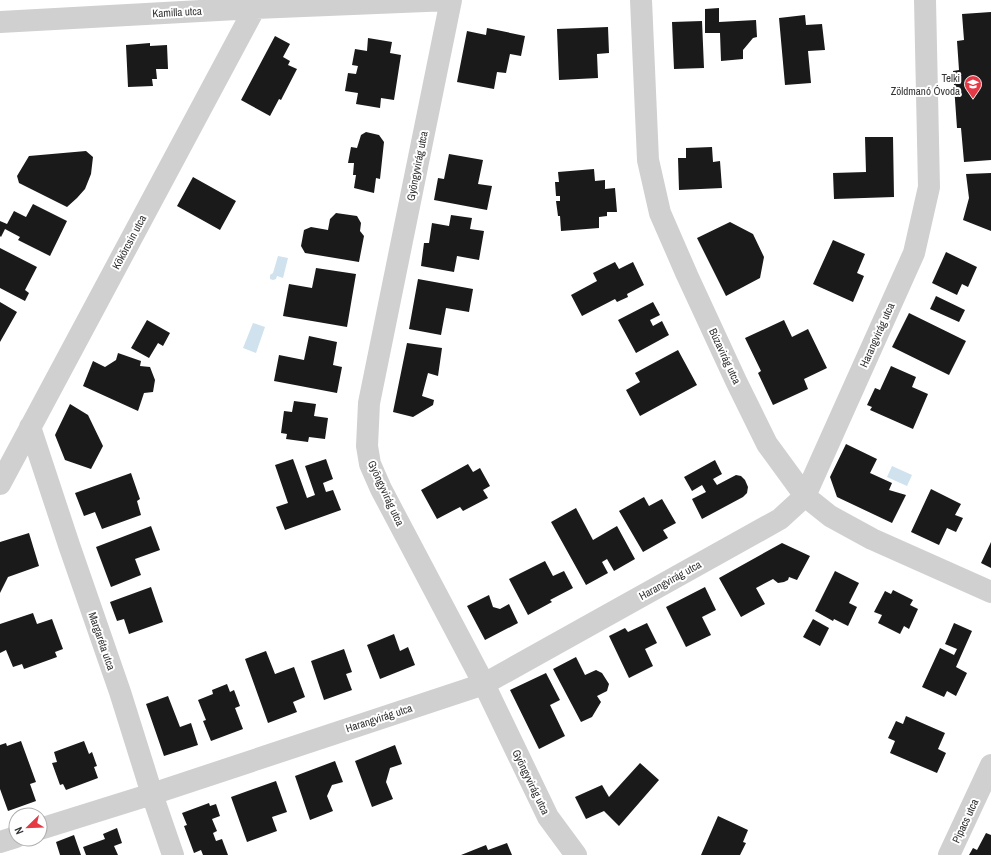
<svg xmlns="http://www.w3.org/2000/svg" width="991" height="855" font-family="'Archivo Narrow',sans-serif">
<style>
.water{fill:#cfe2ee}
.building{fill:#1a1a1a}
.lines{fill:none;stroke-linecap:round;stroke-linejoin:round}
.minor{stroke:#d0d0d0;stroke-width:22}
.labels{text-anchor:middle;stroke-width:4;stroke-linejoin:round;paint-order:stroke}
.street-label{font-size:11px;fill:#333;stroke:#fff}
.poi-label{font-size:11px;fill:#333;stroke:#fff;text-anchor:end}
</style>
<rect width="100%" height="100%" fill="#fff"/>
<path class="water" d="M278,256L288,258L283,278L277,276L276,279L273,280L270,279V275L273,273Z
M253,323L265,327L256,353L243,348Z
M892,466L912,475L907,486L887,477Z"/>
<path class="building" d="M719,8V22L756,20L757,37L753,38L743,50V59L721,61L720,33H705V9Z
M991,12V160L964,162L961,128H957L953,71L959,70L957,41L964,40L962,14Z
M805,15L806,25L822,24L825,50L808,51L811,83L785,85L779,18Z
M702,21L704,68L674,69L672,22Z
M608,27L609,53L597,54L598,78L559,80L557,29Z
M487,28L525,36L521,56L510,54L506,73L497,72L494,89L457,82L467,31L486,35Z
M275,36L290,44L283,57L290,61L288,65L297,69L281,100L279,99L270,116L241,100Z
M368,38L392,42L390,53L401,55L394,100L381,98L380,108L356,104L358,93L345,91L348,73L356,74L358,66L352,65L355,49L367,51Z
M150,43V46L167,45L168,69H156L157,79H152L153,86L128,87L126,45Z
M366,132L379,135L384,142L380,179L376,178L374,193L354,188L356,175H353L354,163H348L351,147L357,148L361,135Z
M865,137H893L894,197L834,199L833,173L866,172Z
M712,147L713,162L720,161L722,188L679,190L678,158H686V148Z
M86,151L93,157L91,174L85,189L77,198L67,207L19,183L17,176L29,156Z
M449,154L483,160L478,184L492,186L487,210L434,200L438,178L444,179Z
M594,169L595,181L605,180V189L615,188L617,212H607V216L599,217V228L561,231L560,216H558L556,201H560V196H556L555,182H559L558,172Z
M991,173V231L963,220L969,198L966,174Z
M193,177L236,201L220,230L177,206Z
M33,204L67,221L50,256L18,240L20,237L5,229L1,237L0,236V221L7,224L14,211L26,217Z
M336,213L357,216L361,223L360,231L364,236L359,262L305,253L301,246L304,230L311,227L328,230L330,219Z
M451,215L472,218L470,229L484,231L479,260L457,256L454,272L421,266L424,243H429L432,223L449,226Z
M730,222L753,234L764,257L760,278L726,296L697,238Z
M833,240L865,254L857,273L864,276L853,302L813,284Z
M0,248L37,267L25,290L29,293L25,301L0,288Z
M946,252L977,267L968,287L962,284L957,295L932,283Z
M615,262L619,269L633,262L644,285L627,294L628,297L617,302L615,299L582,316L571,295L597,281L593,273Z
M316,268L356,274L347,327L283,316L289,284L312,288Z
M418,279L473,289L469,312L446,308L441,335L409,329Z
M936,296L965,310L959,322L930,309Z
M0,302L17,312L0,342Z
M653,302L660,315L650,320L653,326L662,321L669,335L636,353L618,320Z
M909,313L966,341L949,375L892,347Z
M147,320L170,333L163,346L158,343L149,358L131,348Z
M784,320L792,337L808,329L827,368L804,379L808,389L773,405L758,373L761,371L745,338Z
M309,336L337,342L333,365L342,367L337,393L274,381L279,355L304,360Z
M407,343L442,348L438,376L428,373L422,396L434,400L433,405L413,417L393,412Z
M678,350L697,385L640,416L626,390L640,382L635,373Z
M118,353L141,361L140,366L150,367L155,380L153,392L144,393L138,411L83,386L93,361L105,367L116,360Z
M891,366L916,377L912,387L928,394L913,429L870,410L872,407L867,405L875,388L880,390Z
M294,401L316,404L314,416L328,418L325,439L309,437L308,442L286,439L287,434L281,433L284,411L292,412Z
M70,404L88,415L103,446L91,469L65,460L55,435Z
M846,444L877,459L870,473L892,483L889,490L906,495L892,523L837,497L830,477Z
M293,459L307,498L315,495L305,466L326,459L333,479L323,483L326,492L333,490L341,510L285,530L276,507L288,503L275,465Z
M715,460L722,474L713,479L717,485L736,475L741,476L745,480L748,487L747,493L743,497L702,519L692,499L706,492L702,485L692,491L684,477Z
M468,464L473,472L480,468L490,486L483,490L488,498L463,511L460,507L437,519L421,490Z
M131,473L140,499L137,501L141,515L102,529L95,512L84,516L75,493Z
M931,489L961,504L955,515L963,518L956,532L947,528L939,545L911,532Z
M644,497L649,506L662,499L676,523L663,530L668,538L643,552L619,511Z
M576,508L593,540L617,526L635,559L614,571L607,559L602,562L608,573L586,585L551,522Z
M151,526L160,550L135,559L141,575L111,587L96,547Z
M29,533L39,566L8,577L0,593V542Z
M991,542V568L981,563Z
M782,543L810,556L797,580L789,577L788,580L784,582L778,583L773,579L756,588L765,604L741,617L719,578Z
M545,561L553,576L564,571L573,588L550,600L552,602L528,615L509,579Z
M835,571L859,583L849,603L857,607L848,626L834,619L833,621L815,611Z
M151,587L163,622L129,634L124,619L117,621L110,602Z
M705,587L716,610L702,617L711,635L686,647L666,607Z
M893,590L913,600L910,605L918,609L909,629L904,626L900,634L878,623L882,615L874,612L885,591L891,594Z
M489,595L493,607L500,609L509,604L518,623L485,640L467,606Z
M33,613L37,624L52,619L63,649L55,652L57,657L24,669L22,664L13,667L6,650L0,653V624Z
M813,619L829,628L820,646L803,637Z
M647,623L657,643L645,649L653,666L629,678L609,636L625,628L628,632Z
M954,623L972,631L956,667L967,673L956,696L947,691L944,697L922,687L940,648L954,655L957,649L945,644Z
M394,634L400,651L408,647L415,665L380,679L367,645Z
M344,649L352,672L346,674L352,690L324,700L311,661Z
M266,651L275,674L294,667L305,697L293,702L297,712L268,723L245,659Z
M576,657L585,675L596,670L602,673L609,684L607,691L597,696L601,702L592,717L581,722L553,669Z
M546,673L560,700L550,705L565,736L539,749L510,690Z
M227,684L230,692L234,690L240,706L235,708L243,729L211,741L203,721L206,720L198,700L213,694L212,690Z
M168,696L180,727L191,723L198,745L164,756L146,704Z
M906,716L945,733L938,749L946,753L937,773L890,753L895,741L888,738L896,721L903,724Z
M21,741L36,782L30,784L36,801L8,811L0,789V745L6,743L7,746Z
M84,741L89,754L92,752L97,766L94,767L98,778L66,790L63,784L60,785L52,763L57,762L54,752Z
M395,745L402,764L390,768L386,782L393,799L372,807L355,761Z
M335,761L343,782L332,785L327,796L333,811L310,820L295,776Z
M640,763L659,780L619,826L604,811L586,819L575,797L602,785L609,797Z
M276,781L287,812L272,817L277,831L247,842L231,797Z
M209,803L210,806L216,804L220,816L212,819L217,831L213,833L216,841L222,839L228,855H203L201,850L194,853L184,826L187,825L182,813Z
M718,816L748,830L743,842L746,843L740,855H701Z
M117,828L122,843L114,846L118,855H86L83,847L105,839L103,834Z
M986,833L991,835V855H969L973,848L977,850Z
M74,835L81,855H60L56,842Z
M507,843L512,855H461L486,845L488,850Z"/>
<g class="lines">
<path class="minor" d="M451,0L369,403L367,446L370,464L381,489L484,684L548,817L576,855
M641,0L648,160L660,213L687,275L736,381L767,444L805,496L830,516L872,539L991,592
M0,22L255,8L450,0
M30,427L69,545L120,692L152,794L173,855
M0,484L259,0
M40,829L152,794L484,684L780,519L805,496L914,253L929,187L925,0
M0,842L16,837
M949,855L991,765"/>
</g>
<defs>
<g id="school-pin" transform="scale(0.9)"><path d="M0 17L-7.5 6A9.5 9.5 0 1 1 7.5 6Z" fill="#e63946" stroke="#fff"/><path d="M0-5L7-2L0 1L-7-2ZM-4 1L0 2.5L4 1V4Q0 6-4 4Z" fill="#fff"/></g>
</defs>
<g fill-rule="evenodd">
<use href="#school-pin" x="973" y="84"/>
</g>
<g class="labels">
<g class="street-label">
<text transform="translate(177 12) rotate(-3)" y="4">Kamilla utca</text>
<text transform="translate(417 166) rotate(-79)" y="4">Gyöngyvirág utca</text>
<text transform="translate(129 242) rotate(-62)" y="4">Kökörcsin utca</text>
<text transform="translate(877 335) rotate(-66)" y="4">Harangvirág utca</text>
<text transform="translate(725 356) rotate(65)" y="4">Búzavirág utca</text>
<text transform="translate(386 493) rotate(65)" y="4">Gyöngyvirág utca</text>
<text transform="translate(670 580) rotate(-29)" y="4">Harangvirág utca</text>
<text transform="translate(102 641) rotate(71)" y="4">Margaréta utca</text>
<text transform="translate(379 718) rotate(-18)" y="4">Harangvirág utca</text>
<text transform="translate(531 782) rotate(64)" y="4">Gyöngyvirág utca</text>
<text transform="translate(965 821) rotate(-65)" y="4">Pipacs utca</text>
</g>
<g class="poi-label">
<text x="960" y="82">Telki<tspan x="960" dy="13">Zöldmanó Óvoda</tspan></text>
</g>
</g>
<g transform="translate(28 827) rotate(247)"><circle r="19" fill="#ffffff" stroke="#adadad"/>
<path d="M0-3L7 15L0 10L-7 15Z" fill="#e63946"/>
<text y="-6" font-size="11" font-weight="bold" text-anchor="middle" fill="#333333">N</text>
</g>
</svg>
